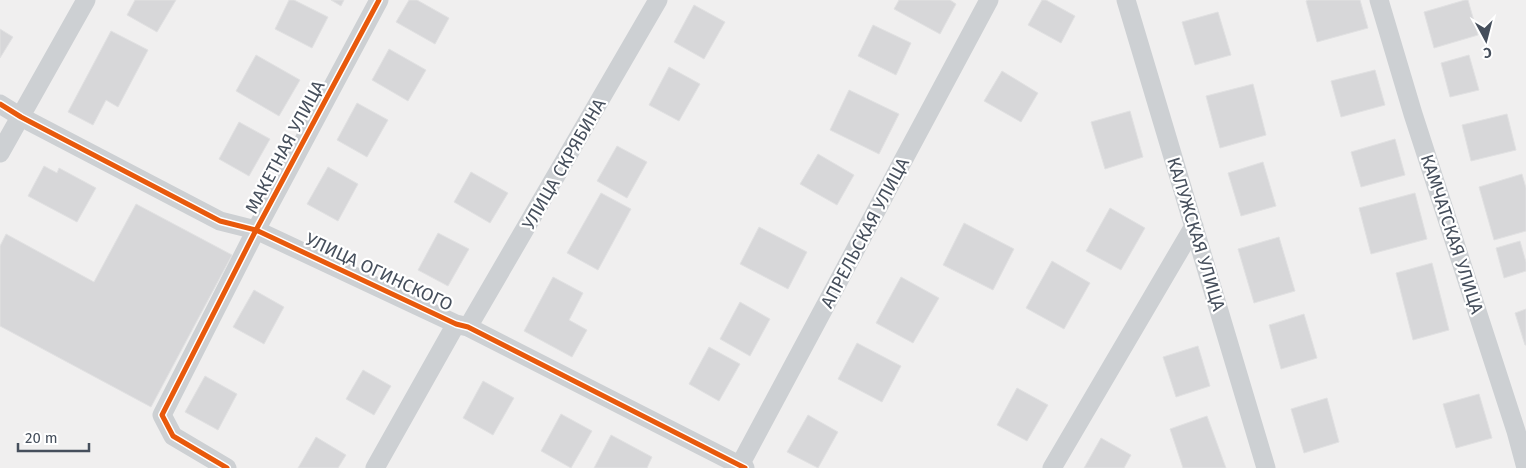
<svg xmlns="http://www.w3.org/2000/svg" width="1526" height="468" font-family="'Fira Sans',sans-serif">
<style>
.building{fill:#d7d7d9;stroke:#e1e1e2}
.lines{fill:none;stroke-linecap:round;stroke-linejoin:round}
.street{stroke:#cdd0d3;stroke-width:19}
.cycleway-casing{stroke:#fff;stroke-width:8}
.cycleway{stroke:#e8590c;stroke-width:5}
.labels{text-anchor:middle;stroke-width:4.5;stroke-linejoin:round;paint-order:stroke}
.street-label{font-size:18px;fill:#464f5c;stroke:#fff}
</style>
<rect width="100%" height="100%" fill="#f0efef"/>
<path class="building" d="M135,0H176L157,32L127,15Z
M289,0H294L328,17L312,48L275,29Z
M331,0H344L341,6Z
M409,0H417L449,18L435,44L396,22Z
M899,0H950L956,4L940,34L894,9Z
M1042,0H1046L1075,16L1061,43L1028,25Z
M1308,0H1360L1368,28L1317,42L1306,1Z
M1465,0H1468L1478,35L1434,48L1424,12Z
M694,5L725,22L704,59L674,42Z
M1218,12L1231,55L1195,65L1182,22Z
M873,25L911,43L896,75L858,56Z
M0,29L13,37L0,58Z
M111,31L148,50L118,107L106,100L93,125L68,112Z
M389,49L426,70L408,101L372,80Z
M256,55L300,80L279,116L236,91Z
M1469,55L1479,90L1450,97L1441,63Z
M669,67L700,84L679,121L649,105Z
M1375,70L1385,105L1341,117L1331,81Z
M1002,71L1038,93L1021,122L984,101Z
M1253,84L1266,135L1220,148L1206,96Z
M849,90L899,114L879,154L830,130Z
M357,103L388,120L367,157L337,140Z
M1130,111L1143,157L1105,169L1091,122Z
M1507,114L1516,150L1471,161L1462,125Z
M239,122L270,139L249,176L219,159Z
M1395,139L1405,175L1361,187L1351,152Z
M617,146L647,162L627,198L597,181Z
M818,154L854,175L837,205L800,184Z
M1263,162L1276,206L1241,216L1228,173Z
M44,166L57,173L59,168L96,188L77,222L28,196Z
M328,167L358,184L338,221L307,204Z
M471,172L508,193L490,223L454,202Z
M1522,174L1526,188V231L1494,240L1479,187Z
M601,193L631,209L598,270L567,253Z
M1415,193L1427,239L1371,254L1359,208Z
M136,204L232,255L151,407L0,326V246L6,234L94,282Z
M1110,208L1145,228L1121,270L1086,251Z
M964,223L1014,249L993,290L943,265Z
M759,227L807,252L788,289L740,264Z
M438,233L469,249L448,286L418,270Z
M1279,237L1295,291L1254,303L1238,249Z
M1520,241L1526,262V271L1504,278L1496,248Z
M1052,261L1090,283L1064,329L1026,308Z
M1432,263L1449,330L1413,340L1396,273Z
M553,277L583,293L569,320L587,330L572,357L524,331Z
M901,277L939,298L913,343L876,323Z
M254,290L284,307L264,344L233,327Z
M740,302L770,319L750,356L720,339Z
M1526,309V345H1525L1515,313Z
M1304,314L1317,358L1281,369L1269,325Z
M857,343L901,366L882,402L838,379Z
M1198,346L1210,386L1176,397L1163,357Z
M709,347L740,364L719,401L689,384Z
M363,370L391,386L374,415L346,399Z
M205,376L237,394L218,430L185,412Z
M483,381L514,398L493,435L463,418Z
M1017,388L1048,405L1027,441L997,425Z
M1479,394L1492,438L1456,448L1443,404Z
M1327,398L1339,442L1304,453L1291,409Z
M561,414L592,431L571,468L541,451Z
M808,415L838,432L818,468L787,452Z
M1207,416L1226,468H1183L1170,429Z
M611,435L652,457L647,468H594Z
M316,437L346,455L338,468H298Z
M1101,438L1131,455L1124,468H1084Z"/>
<g class="lines">
<path class="street" d="M1126,0L1266,468
M1379,0L1413,114L1516,431L1526,468
M0,104L21,117L220,221L256,230L456,324L468,327L745,468
M0,153L86,0
M468,327L658,0
M740,465L989,0
M227,468L173,436L162,415L256,230L379,0
M375,468L456,324
M1052,468L1194,226"/>
<g class="cycleway-casing">
<path id="cycleway" d="M0,104L21,117L220,221L256,230L456,324L468,327L745,468
M227,468L173,436L162,415L256,230L379,0"/>
</g>
<use href="#cycleway" class="cycleway"/>
</g>
<g class="labels">
<g class="street-label">
<text transform="translate(285 147) rotate(-62)" y="6">МАКЕТНАЯ УЛИЦА</text>
<text transform="translate(564 164) rotate(-60)" y="6">УЛИЦА СКРЯБИНА</text>
<text transform="translate(865 233) rotate(-62)" y="6">АПРЕЛЬСКАЯ УЛИЦА</text>
<text transform="translate(1196 234) rotate(73)" y="6">КАЛУЖСКАЯ УЛИЦА</text>
<text transform="translate(1452 234) rotate(72)" y="6">КАМЧАТСКАЯ УЛИЦА</text>
<text transform="translate(379 272) rotate(25)" y="6">УЛИЦА ОГИНСКОГО</text>
</g>
</g>
<g transform="translate(1486 40) rotate(173)" stroke="#ffffff" stroke-width="4" paint-order="stroke">
<path d="M0-4L9 19L0 12L-9 19Z" fill="#464f5c"/>
<text y="-8" font-size="14" font-weight="bold" text-anchor="middle" fill="#464f5c">С</text>
</g>
<path d="M18 443v8h71v-8" fill="none" stroke="#464f5c" stroke-width="2.5"/>
<text x="25" y="443" font-size="15" fill="#464f5c" stroke="#ffffff" stroke-width="4" paint-order="stroke">20 m</text>
</svg>
